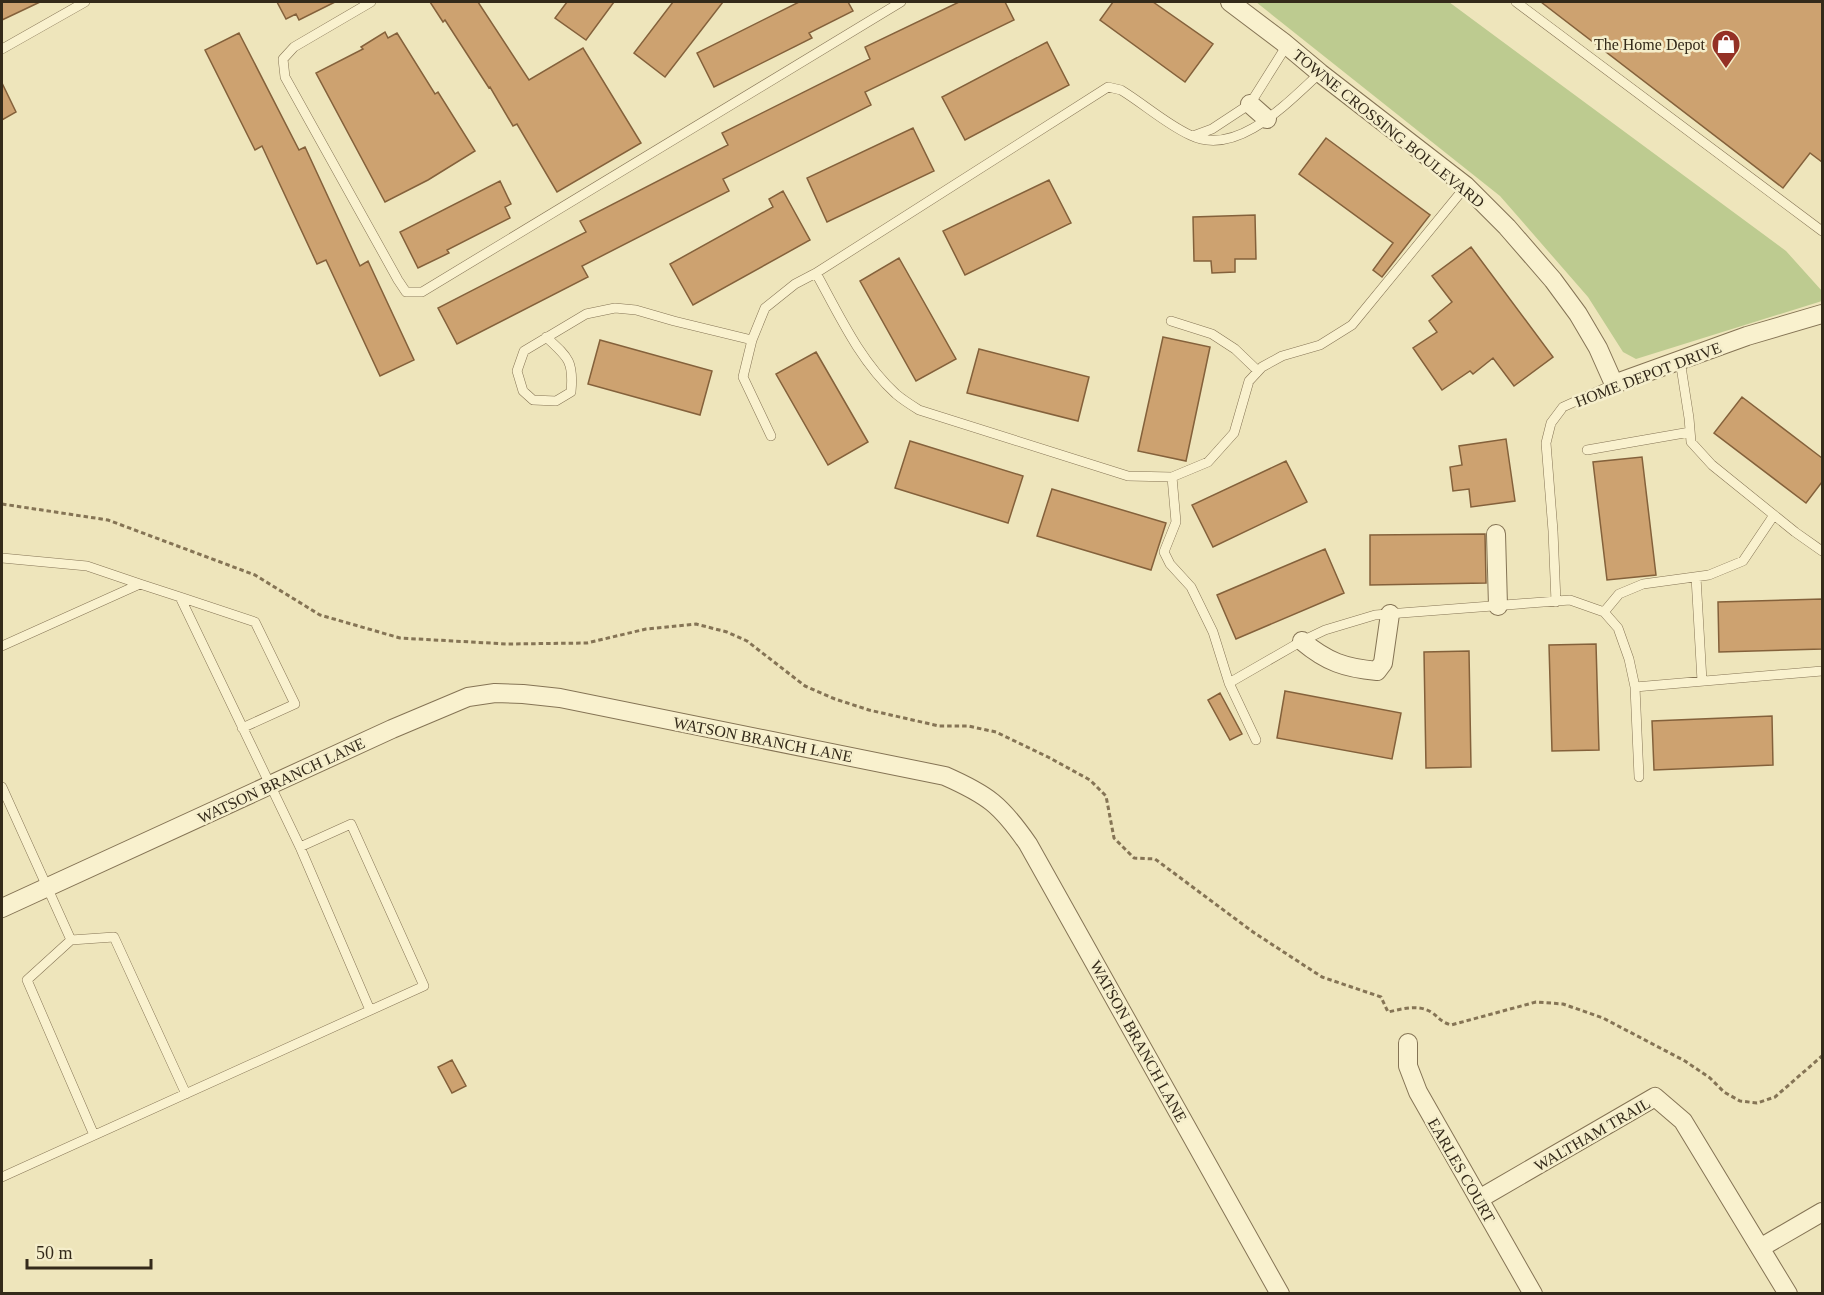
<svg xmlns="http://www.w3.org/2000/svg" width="1824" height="1295" font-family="Georgia,serif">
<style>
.green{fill:#bdcb90}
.building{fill:#cda270;stroke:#84613b;stroke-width:1.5}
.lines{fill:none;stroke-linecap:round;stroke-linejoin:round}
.lane-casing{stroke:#857455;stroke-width:10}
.street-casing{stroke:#857455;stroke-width:20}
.path{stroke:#857455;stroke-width:3;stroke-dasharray:4.5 3;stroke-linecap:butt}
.lane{stroke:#f9f1ce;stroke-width:9}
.street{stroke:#f9f1ce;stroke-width:18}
.labels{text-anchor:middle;stroke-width:5;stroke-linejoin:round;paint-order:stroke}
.poi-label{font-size:16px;fill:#342a1a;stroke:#f5eecb;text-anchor:end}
.street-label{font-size:16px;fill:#342a1a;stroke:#f5eecb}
</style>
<rect width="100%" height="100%" fill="#eee5bb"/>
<path class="green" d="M1256,2H1449L1786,251L1822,291V301L1636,359L1623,352L1588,297L1500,196Z"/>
<path class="building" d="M2,2H40L2,20Z
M277,2H335L299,20L296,14L286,19Z
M430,2H478L529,80L583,48L641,143L557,192L517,124L513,126L490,87L489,88L445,20L443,22Z
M567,2H614L586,40L555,18Z
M673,2H723L665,77L634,53Z
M799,2H848L853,11L809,33L812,38L714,87L697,53Z
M959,2H1005L1014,20L865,92L871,105L723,179L729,191L582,266L588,277L457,344L438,308L586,232L580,221L728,145L722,133L870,59L865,47Z
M1113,2H1153L1213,44L1185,82L1100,20Z
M1541,2H1822V162L1810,153L1783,188Z
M385,32L388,38L397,33L435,94L438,92L475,151L428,180L385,202L316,73L363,49L361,47Z
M239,33L299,150L305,147L360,266L368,261L414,360L380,376L326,260L317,264L262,146L255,150L205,50Z
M1047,42L1069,85L965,140L942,97Z
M2,83L16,112L2,120Z
M913,128L934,171L827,222L807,178Z
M1326,138L1430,215L1382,277L1373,270L1393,243L1299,174Z
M1049,180L1071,223L965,275L943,231Z
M500,181L511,204L505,207L510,218L447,250L449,253L418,268L400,232Z
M783,191L810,240L693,305L670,264L773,207L769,199Z
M1255,215L1256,259H1235V272L1212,273L1211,261H1194L1193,217Z
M1471,247L1553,357L1514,386L1493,358L1473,374L1470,371L1442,390L1413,348L1437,332L1429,321L1452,302L1432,276Z
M899,258L956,359L916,381L860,281Z
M1163,337L1210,347L1186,461L1138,451Z
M600,340L712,371L700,415L588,384Z
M979,349L1089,377L1078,421L967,393Z
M816,352L868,442L828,465L776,374Z
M1742,397L1822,458V482L1806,503L1714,433Z
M1506,439L1515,501L1471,507L1469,489L1453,491L1450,467L1462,465L1459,446Z
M910,441L1023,476L1008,523L895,488Z
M1642,457L1656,575L1607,580L1593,462Z
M1286,461L1307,502L1213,547L1192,505Z
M1052,489L1166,523L1151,570L1037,536Z
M1485,534L1486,583L1370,585V535Z
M1325,549L1344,593L1236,639L1217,595Z
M1822,599V649L1719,652L1718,602Z
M1596,644L1599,750L1552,751L1549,645Z
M1469,651L1471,767L1426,768L1424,652Z
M1285,691L1401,713L1392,759L1277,738Z
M1220,693L1242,734L1230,740L1208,700Z
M1772,716L1773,765L1654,770L1652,721Z
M452,1060L466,1086L452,1093L438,1067Z"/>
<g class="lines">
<g class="lane-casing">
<path id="lane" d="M371,2L294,47L283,59L285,77L398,280L406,292H422L901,2
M1516,2L1822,231
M2,49L85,2
M1193,136L1212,129L1250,104L1287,45
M816,273C839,315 860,361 896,394C903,400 911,405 919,410L1128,476L1172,477L1208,462L1234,433L1249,381L1262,367L1282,356L1320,345L1352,325L1466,186
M1171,321L1212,334L1235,349L1258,371
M546,337C568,357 574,361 571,392L556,401L533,400L523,391L517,371L524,351L586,314L615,308L636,310L674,321L752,340
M1680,360L1689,418L1691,442L1712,465L1795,532L1822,551
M771,436L743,377L752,340L765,308L795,284L816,273L1108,87L1121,90C1144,104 1166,124 1190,135C1237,158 1288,102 1320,73
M1587,450L1690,432
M1172,477L1176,522L1164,552L1170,564L1191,587L1213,632L1229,683L1256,740
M2,558L87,566L140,584
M1696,577L1702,681
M180,597L255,622L295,704L242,728
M1556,602L1553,531L1546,443L1551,423L1563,407L1614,384
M1604,612L1619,594L1643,584L1709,575L1743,561L1774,515
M2,646L140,584L180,597L300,847L370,1010
M1229,683L1302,641L1325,630L1375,615L1570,600L1604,612L1618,628L1629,659L1635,687L1639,777
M1635,687L1822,671
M2,787L71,940L114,937L186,1094
M71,940L27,980L94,1135
M2,1177L424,986L351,824L300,847"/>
</g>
<g class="street-casing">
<path id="street" d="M1230,2L1283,42L1320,73L1466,186L1507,227L1553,280L1578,314L1598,348L1614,384L1747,336L1822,314
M1250,104L1267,119
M1496,534L1498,606
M1302,641C1327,662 1345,668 1377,671L1383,663L1390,614
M2,908L392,729L468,697L495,693L523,694L560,698L945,776C988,795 1001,805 1028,844L1280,1294
M1408,1043V1066L1418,1092L1533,1294
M1479,1199L1655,1097L1683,1121L1788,1294
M1760,1248L1822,1212"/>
</g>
<path class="path" d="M2,504L108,520L255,575L320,615L400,638L507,644L587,643L646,629L696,624L727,632L747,641L805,686L835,699L869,710L939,726H968L996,732L1048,757L1090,780L1106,796L1114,838L1134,858L1155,859L1253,932L1322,977L1381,997L1388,1012C1402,1009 1418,1004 1431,1012C1439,1017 1439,1021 1451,1025L1536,1002L1563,1004L1603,1018L1685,1061L1710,1078L1724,1092L1740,1101L1757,1103L1775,1097L1822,1056"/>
<use href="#lane" class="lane"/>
<use href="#street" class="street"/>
</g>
<defs>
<g id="shop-pin" transform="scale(1.5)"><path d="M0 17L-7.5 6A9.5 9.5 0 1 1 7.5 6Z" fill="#943125" stroke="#f5eecb"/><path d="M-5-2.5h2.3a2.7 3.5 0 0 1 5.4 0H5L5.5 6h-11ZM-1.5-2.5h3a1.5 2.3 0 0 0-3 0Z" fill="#fff"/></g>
</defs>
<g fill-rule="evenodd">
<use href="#shop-pin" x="1726" y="44"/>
</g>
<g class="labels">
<g class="poi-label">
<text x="1705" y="50">The Home Depot</text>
</g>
<g class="street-label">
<text transform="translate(1389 128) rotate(39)" y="6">TOWNE CROSSING BOULEVARD</text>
<text transform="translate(1648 374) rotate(-21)" y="6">HOME DEPOT DRIVE</text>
<text transform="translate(763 739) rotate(11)" y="6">WATSON BRANCH LANE</text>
<text transform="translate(281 780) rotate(-25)" y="6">WATSON BRANCH LANE</text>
<text transform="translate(1139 1041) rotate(61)" y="6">WATSON BRANCH LANE</text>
<text transform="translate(1592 1134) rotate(-30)" y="6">WALTHAM TRAIL</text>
<text transform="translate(1462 1170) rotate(60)" y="6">EARLES COURT</text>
</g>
</g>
<rect width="1824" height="1295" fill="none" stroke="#342a1a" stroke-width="6"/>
<path d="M27 1259v9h124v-9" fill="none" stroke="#342a1a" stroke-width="3"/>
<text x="36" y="1259" font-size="18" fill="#342a1a" stroke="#f5eecb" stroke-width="4.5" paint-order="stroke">50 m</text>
</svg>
